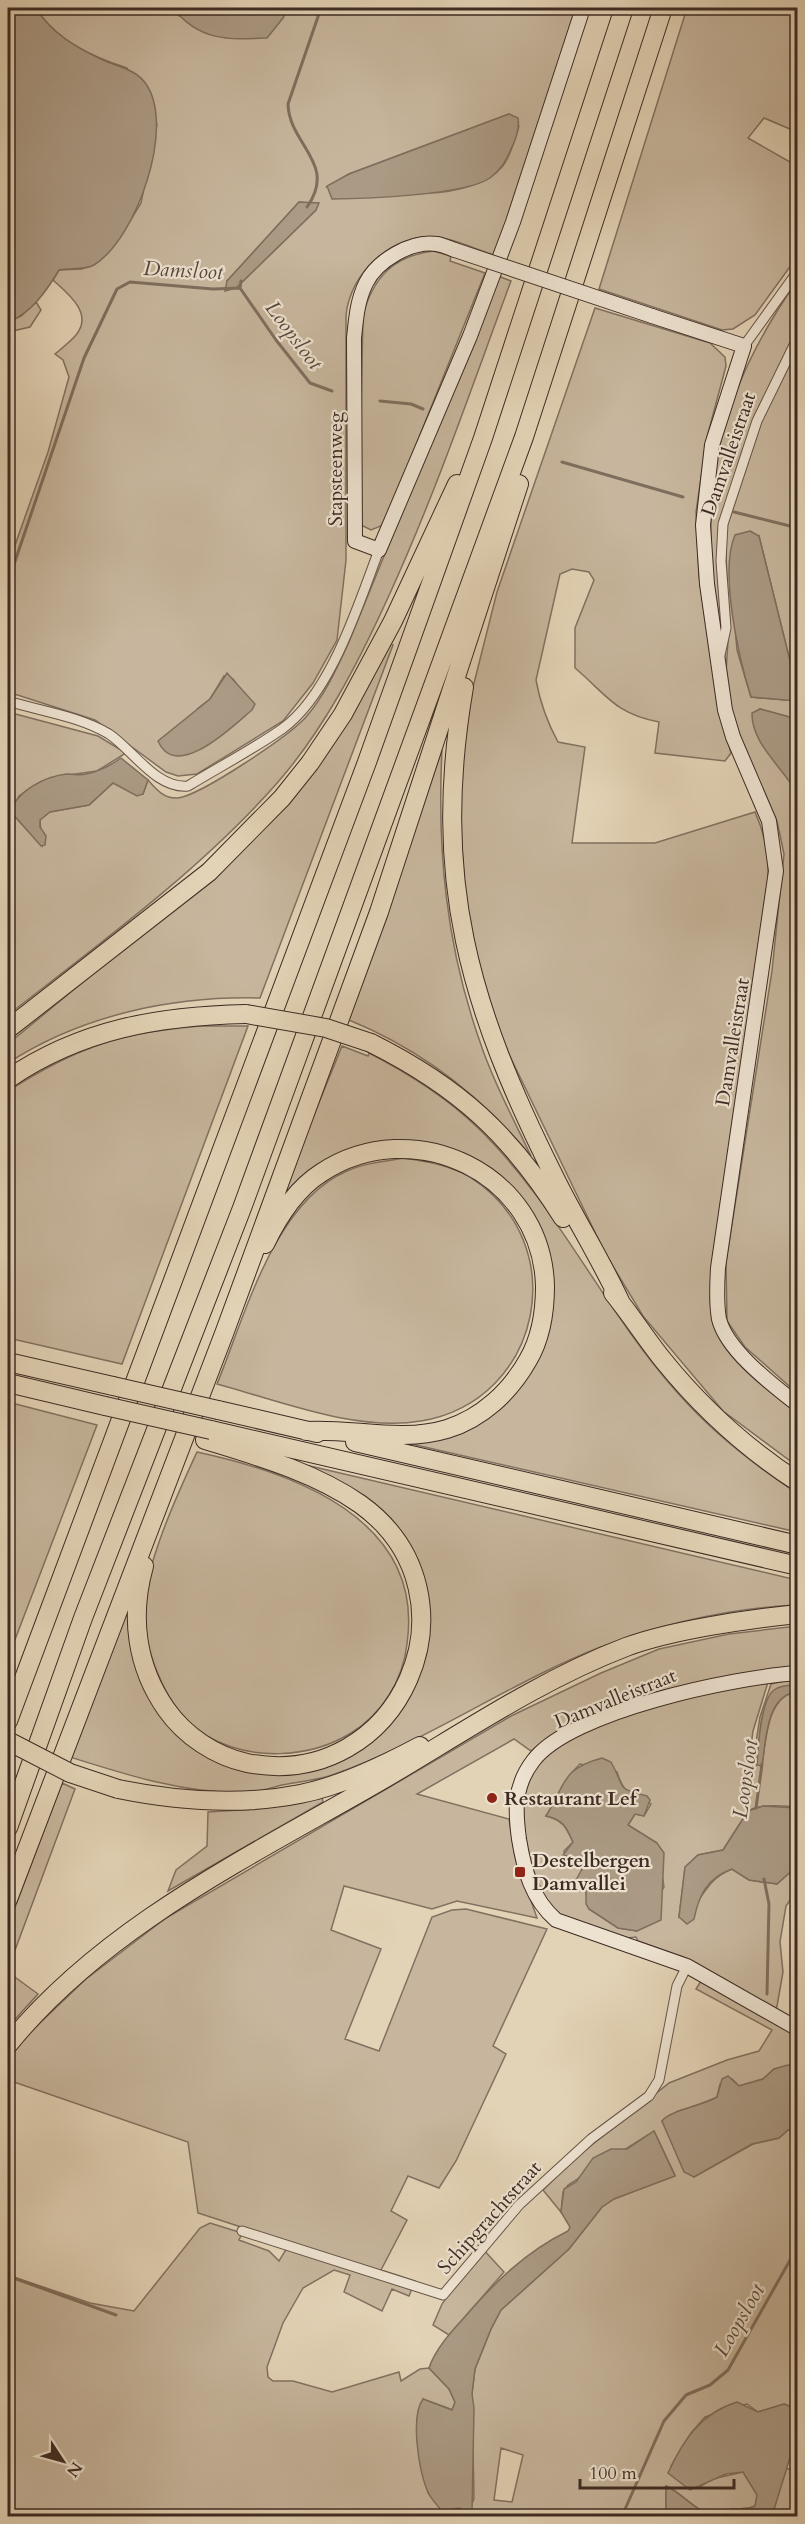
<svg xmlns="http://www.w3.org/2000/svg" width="805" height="2524" font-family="Cardo,serif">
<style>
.green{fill:#c7b69d;stroke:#827060;stroke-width:1.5;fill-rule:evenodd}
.water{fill:#ab9a84;stroke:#7f6e5d;stroke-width:1.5}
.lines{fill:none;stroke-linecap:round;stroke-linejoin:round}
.stream{stroke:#7f6e5d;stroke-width:3}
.street-casing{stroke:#665548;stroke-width:11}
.secondary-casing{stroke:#3d2b23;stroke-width:16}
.highway-casing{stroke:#3d2b23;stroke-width:20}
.street{stroke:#ede2d0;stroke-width:9}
.secondary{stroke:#ede2d0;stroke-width:14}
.highway{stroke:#e3d3b6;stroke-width:18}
.secondary-bridge-casing{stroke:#3d2b23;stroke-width:16;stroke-linecap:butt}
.highway-bridge-casing{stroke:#3d2b23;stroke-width:20;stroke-linecap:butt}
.secondary-bridge{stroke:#ede2d0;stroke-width:14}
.highway-bridge{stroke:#e3d3b6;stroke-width:18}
.poi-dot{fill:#8f2418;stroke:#ede2d0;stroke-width:2}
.labels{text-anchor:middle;stroke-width:4.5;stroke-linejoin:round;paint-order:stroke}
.street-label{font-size:20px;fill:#3d2b23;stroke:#ede2d0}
.poi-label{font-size:20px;font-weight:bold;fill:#3d2b23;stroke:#ede2d0;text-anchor:start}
.water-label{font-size:21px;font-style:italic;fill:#58473b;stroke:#ede2d0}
</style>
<rect width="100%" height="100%" fill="#e3d3b6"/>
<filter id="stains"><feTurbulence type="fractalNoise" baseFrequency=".00333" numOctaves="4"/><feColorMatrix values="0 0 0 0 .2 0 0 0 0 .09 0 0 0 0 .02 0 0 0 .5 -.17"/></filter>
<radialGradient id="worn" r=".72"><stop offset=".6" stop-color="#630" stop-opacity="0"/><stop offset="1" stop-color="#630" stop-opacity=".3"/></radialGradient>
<path class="green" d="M36,8H173L179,16L283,18L287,8H578L508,219L494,255C475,249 455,239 436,237C392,233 350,273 346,315V560L337,640L313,683L283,721L197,774L178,776L166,772L95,720L8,692V565L48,452L69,377L63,360L55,354C62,348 70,342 76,335C94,313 67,293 53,280L59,270L82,269L107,254L124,231L141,203L157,124L127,68C93,57 54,40 36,8ZM509,114L519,126C515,139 510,158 501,168C465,206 374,192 327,187L349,174ZM299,202L309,204L316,210L236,288L227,281ZM224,676L233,679L240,689L197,709L210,699Z
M687,8H776L797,16V132L764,118L748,138L797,166V257L755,315L733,329L722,330L599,289Z
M433,251L451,256L450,261L485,273L389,512L381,526L371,530L359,524V517L363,315C373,278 393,256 433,251Z
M498,276L511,281C471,389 434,498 386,602C357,665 324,729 278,782C202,869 98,945 8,1015V712L98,736L126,753L97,771L54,777L34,786L19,796L11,812L42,846L40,820L49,812L89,805L113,783L143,794L148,780C156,789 164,799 178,798C201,795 289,736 306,717C325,695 337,668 349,642Z
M797,281V329L756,414L739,460L721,523L722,631H719C698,491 715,398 797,281Z
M36,302L41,310L30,327L8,332V322L21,316Z
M595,308L710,343L725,357L726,366L707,437L696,512L699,577L717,698L731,753L725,761L655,753L659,722C615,714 607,695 575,668V628L594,580L589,572L572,569L560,574L536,680C540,702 547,722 558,742L585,747L572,843H655L755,812C765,834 769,855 768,879L712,1263C712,1282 708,1304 713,1323C722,1358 770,1392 797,1413V1466L723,1411L643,1316L605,1253L503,1042L481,974L466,903L461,834V751L470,699L497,592Z
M797,346V689L759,536L730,567L737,650L751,697L797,701V719L760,709L797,793V1393L745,1347L727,1321L726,1262L772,971L784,854L777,821L739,743L731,710L726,671L729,627L725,532L765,411Z
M390,643L393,645L260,998C172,996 82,1015 8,1063V1044L240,852Z
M442,750C437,850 446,944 479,1039C492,1079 513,1118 531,1156C482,1097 420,1049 349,1020Z
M199,1026H248L122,1364L8,1338V1091C47,1066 93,1042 139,1034C159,1030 179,1028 199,1026Z
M342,1046L368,1056L369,1053C408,1073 445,1096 477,1127C557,1204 603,1309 676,1391C710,1430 754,1465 797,1493V1532L407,1443L507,1396L550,1292L507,1188L388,1143L277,1206Z
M405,1158C428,1162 450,1165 470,1177C573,1242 544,1400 421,1421C356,1432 280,1401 217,1384C245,1316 274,1202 347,1171C365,1163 386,1161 405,1158Z
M8,1402L97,1425L8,1658Z
M197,1452C295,1473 425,1520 407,1644C403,1680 382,1714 351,1733C309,1759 250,1761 207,1736C169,1714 146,1657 144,1615C142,1570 178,1493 197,1452Z
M293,1462L797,1580V1605C730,1608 661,1624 598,1648C507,1684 425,1743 332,1775C314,1781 296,1782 278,1786C267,1789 256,1793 243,1793C183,1793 127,1775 70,1757L131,1599L130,1631L199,1750L324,1765L411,1691L424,1654L428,1623L411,1556Z
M797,1626V1666L659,1691L580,1721L531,1751L514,1739L417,1794L509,1819L515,1855L537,1918L457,1901L432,1909L344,1886L331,1930L381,1949L345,2039L379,2051L432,1917L452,1910L466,1909L547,1929L493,2046L506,2054L456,2161L439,2188L408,2176L391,2211L407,2220L381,2270L415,2281L409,2296L392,2289L382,2311L344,2292L350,2275L334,2270L303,2288L283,2323L267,2367L268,2377L273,2381H293L332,2392L399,2372L401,2381L420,2369L429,2368L449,2389L455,2402L453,2410L423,2399L428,2493L447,2516H8V2275L90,2303L134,2311L200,2228L210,2223L242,2233L239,2240L269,2251L279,2261L290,2243L198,2213L188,2142L8,2080V2058L21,2041L86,1979L166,1918L511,1716L601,1673L659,1649L729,1634Z
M797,1678V1685L771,1694L764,1714L757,1765H762C766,1741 767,1695 797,1692V1808C786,1805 758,1804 748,1811L723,1850L698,1855L685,1867L679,1917C685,1912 694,1907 698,1901C708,1887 714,1876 732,1869L749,1880L777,1884L797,1866V1890L786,1906L780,1942L783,1972L776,2012L686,1958L638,1941L636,1937C623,1940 610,1934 597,1930C582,1925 563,1922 552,1910C526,1882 510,1806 531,1773C567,1716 706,1693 768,1682L753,1731L746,1785L749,1786L760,1717L771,1684ZM580,1764L617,1772C626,1800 632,1788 651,1804L644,1816L635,1814L628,1825L657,1843L664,1887L637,1931L618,1928L589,1909L582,1869L574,1858L565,1857L564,1851L573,1842C566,1827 563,1820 546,1816C558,1798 563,1779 580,1764Z
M62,1783L75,1789L8,1969V1926Z
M322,1798L323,1802L168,1891L176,1870L207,1846L208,1812L257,1809Z
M8,1972L38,1994L8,2027Z
M701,1981L797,2035V2066L774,2069L763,2079L739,2086L732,2079L720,2084L717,2097C702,2106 671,2110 662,2121L694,2177L753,2144L779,2138L788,2130H797V2409L784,2404L758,2412L747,2404L705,2417L691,2433L671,2466L698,2488L712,2479L743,2472L758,2495L755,2506C746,2510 741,2508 732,2509C727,2510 724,2515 719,2515C700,2517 683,2493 666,2486V2508L662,2516H450L454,2509L459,2508L467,2513L474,2499L472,2394L475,2369L491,2329L501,2310L569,2249L602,2207L614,2199L675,2175L654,2131L568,2185L563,2192L561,2212L543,2190L573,2160L669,2083L727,2060L759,2051L772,2030L696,1989ZM501,2448L523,2455L512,2502L494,2500Z
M482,2248L504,2272L449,2335L433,2325L442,2304Z
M784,2469H797V2516H772Z"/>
<path class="water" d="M8,8H36C51,33 77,48 103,60C118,67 136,69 146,84C176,127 136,239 94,265C84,271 70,267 59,270C47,290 31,314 8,322Z
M173,8H287L283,18L267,38C228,40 199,41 173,8Z
M509,114L518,118C520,129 516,139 511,149C506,161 501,170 490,178C465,195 364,199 332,199L327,186L349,174Z
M299,202L319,203L316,210L236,288L225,291L227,281Z
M750,531L759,536L797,689V701L751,697C739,659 719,572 735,535Z
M227,673L255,704L252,710C234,725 176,783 158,741L210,699Z
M760,709L797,719V793C783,768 751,743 752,713Z
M121,758L148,780L143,794L137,796L113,783L89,805L50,812L40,820V827L46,836L45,845L41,846L11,812C16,791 46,776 67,774C74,774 80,776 86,774C98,772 111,765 121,758Z
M797,1685V1692C766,1695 766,1741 762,1766L757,1765C758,1749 760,1700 774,1690C780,1685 790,1685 797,1685Z
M602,1758L611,1762C627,1790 613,1787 647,1796L650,1800L644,1816L635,1814L628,1825L657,1843L664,1853L661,1920L637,1931L618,1928L589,1909L586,1904V1890L576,1880L582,1869L574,1858L563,1855L573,1842C566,1826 563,1820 546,1816C566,1784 561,1769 602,1758Z
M763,1806L797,1808V1866L777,1884L749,1880L732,1869C707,1878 699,1895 694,1919L687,1924L679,1917L685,1867L698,1855L723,1850L748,1811Z
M788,2065L797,2066V2130H788L779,2138L752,2144L694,2177L684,2172L662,2121C671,2110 702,2106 717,2097L722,2079L728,2076L739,2086L763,2079L774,2069Z
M654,2131L675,2176L614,2199L602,2207L569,2249L501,2310L491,2329L475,2369L472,2394L474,2408L472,2513L459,2508L454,2509L450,2516H447C440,2509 431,2500 427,2490C419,2470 410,2417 423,2399L452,2410L455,2402L449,2389L429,2368C435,2350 450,2333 463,2319C494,2283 525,2252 568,2231L570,2227L561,2212L564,2189L576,2182L593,2158L611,2149H627Z
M737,2402L758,2412L784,2404L797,2409V2435L772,2516H662L666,2508V2486C683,2493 699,2517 719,2515C724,2515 727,2510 732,2509C741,2508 746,2510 755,2506L757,2495L743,2472L726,2474L690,2490L668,2473C683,2440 701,2413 737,2402Z"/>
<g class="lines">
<path class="stream" d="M307,207C338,163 289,145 288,104L321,8
M240,288L276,340L310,383L332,391
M380,401L411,404L423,409
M562,462L683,497
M734,512L798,528
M8,582L84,358L117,289L130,282L213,289L240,288L241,281
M756,1808L762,1764
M764,1879L769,1904L767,1994
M8,2276L116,2315
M622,2516L664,2421L686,2395L710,2385L728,2370L798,2246"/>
<g class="street-casing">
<path id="street" d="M744,346L798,271
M720,655L726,628L721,561L723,524L757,421L798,337
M8,701C40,711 79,716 109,734C133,750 156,789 188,786C219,767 252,750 282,729C331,694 358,605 379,550
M242,2231L443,2295L519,2205L591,2139L649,2096L659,2080L677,1986L687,1966"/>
</g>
<g class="secondary-casing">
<path id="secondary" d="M455,250C449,248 443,245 437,244C411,240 377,261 366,283C357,301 356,320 354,338L355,541L379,550L470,336L513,222L583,8
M652,316L744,346L712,445L703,525L707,584L725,710L733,737L769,821L776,871L718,1268C717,1285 716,1303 719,1319C727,1351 773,1385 798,1405
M798,1673C736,1677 570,1711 533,1761C514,1786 515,1810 519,1839C524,1870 532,1899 556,1920L687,1966L798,2029"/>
</g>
<g class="highway-casing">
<path id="highway" d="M464,687C431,879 469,1006 554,1176C575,1219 600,1258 620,1301
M8,1029L209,872L282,798L310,763L343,714L393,621L457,484
M371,1043C459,1087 511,1135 563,1218
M8,1079C81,1029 159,1016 246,1014
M265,1244C278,1217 296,1189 321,1173C413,1112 542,1173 545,1286C545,1312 541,1338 528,1360C510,1392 482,1418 447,1429C400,1443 353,1428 306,1431
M613,1293C631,1315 646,1339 663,1360C701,1407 747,1449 798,1482
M8,1362L113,1386
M8,1383L105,1406
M218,1410L317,1433
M211,1430L798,1566
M355,1442L798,1545
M144,1566C130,1616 136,1666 166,1709C185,1736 215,1756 247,1763C400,1793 487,1595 360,1504C314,1472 257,1456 205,1440
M8,1721L367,762L483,438L624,8
M118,1789C177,1801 240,1806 300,1794C341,1786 384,1765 420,1746
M8,1828L83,1618L242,1208L524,437L663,8
M8,1899L225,1331L379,912L519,484
M8,2045C105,1925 253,1855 384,1779C464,1732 540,1680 626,1647C672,1630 748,1619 798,1614"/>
</g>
<use href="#street" class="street"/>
<use href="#secondary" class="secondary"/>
<use href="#highway" class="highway"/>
<g class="secondary-bridge-casing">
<path id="secondary-bridge" d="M455,250L652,316"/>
</g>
<g class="highway-bridge-casing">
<path id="highway-bridge" d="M246,1014L326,1028L371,1043
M113,1386L218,1410
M105,1406L211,1430
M8,1741L70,1773L118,1789"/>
</g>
<use href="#secondary-bridge" class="secondary-bridge"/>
<use href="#highway-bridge" class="highway-bridge"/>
</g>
<g class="poi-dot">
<circle cx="492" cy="1798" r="6"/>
<rect x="514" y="1866" width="12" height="12" rx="3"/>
</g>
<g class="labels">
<g class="street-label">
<text transform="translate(728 454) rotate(-71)" y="7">Damvalleistraat</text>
<text transform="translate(335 469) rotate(-90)" y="7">Stapsteenweg</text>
<text transform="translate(732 1042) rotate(-81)" y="7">Damvalleistraat</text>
<text transform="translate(615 1698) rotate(-22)" y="7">Damvalleistraat</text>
<text transform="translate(489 2217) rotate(-48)" y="7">Schipgrachtstraat</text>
</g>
<g class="poi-label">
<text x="504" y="1805">Restaurant Lef</text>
<text x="532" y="1867">Destelbergen<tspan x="532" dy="23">Damvallei</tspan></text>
</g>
<g class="water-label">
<text transform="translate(183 270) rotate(3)" y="7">Damsloot</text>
<text transform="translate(294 335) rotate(53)" y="7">Loopsloot</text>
<text transform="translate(745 1779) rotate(-82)" y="7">Loopsloot</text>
<text transform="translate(739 2320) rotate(-60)" y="7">Loopsloot</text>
</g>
</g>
<rect width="805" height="2524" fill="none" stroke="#e3d3b6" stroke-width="30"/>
<rect x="9" y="9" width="787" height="2506" fill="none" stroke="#3d2b23" stroke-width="3"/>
<rect x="15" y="15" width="775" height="2494" fill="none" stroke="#3d2b23" stroke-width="1.5"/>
<g transform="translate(63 2461) rotate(126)" stroke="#ede2d0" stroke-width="4.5" paint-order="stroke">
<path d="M0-4.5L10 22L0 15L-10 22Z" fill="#3d2b23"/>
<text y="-9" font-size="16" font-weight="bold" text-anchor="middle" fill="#3d2b23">N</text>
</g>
<path d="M580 2479v9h154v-9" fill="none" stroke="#3d2b23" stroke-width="3"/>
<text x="589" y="2479" font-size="18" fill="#3d2b23" stroke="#ede2d0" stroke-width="4.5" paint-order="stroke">100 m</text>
<rect width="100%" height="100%" filter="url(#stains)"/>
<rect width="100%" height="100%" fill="url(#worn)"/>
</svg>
